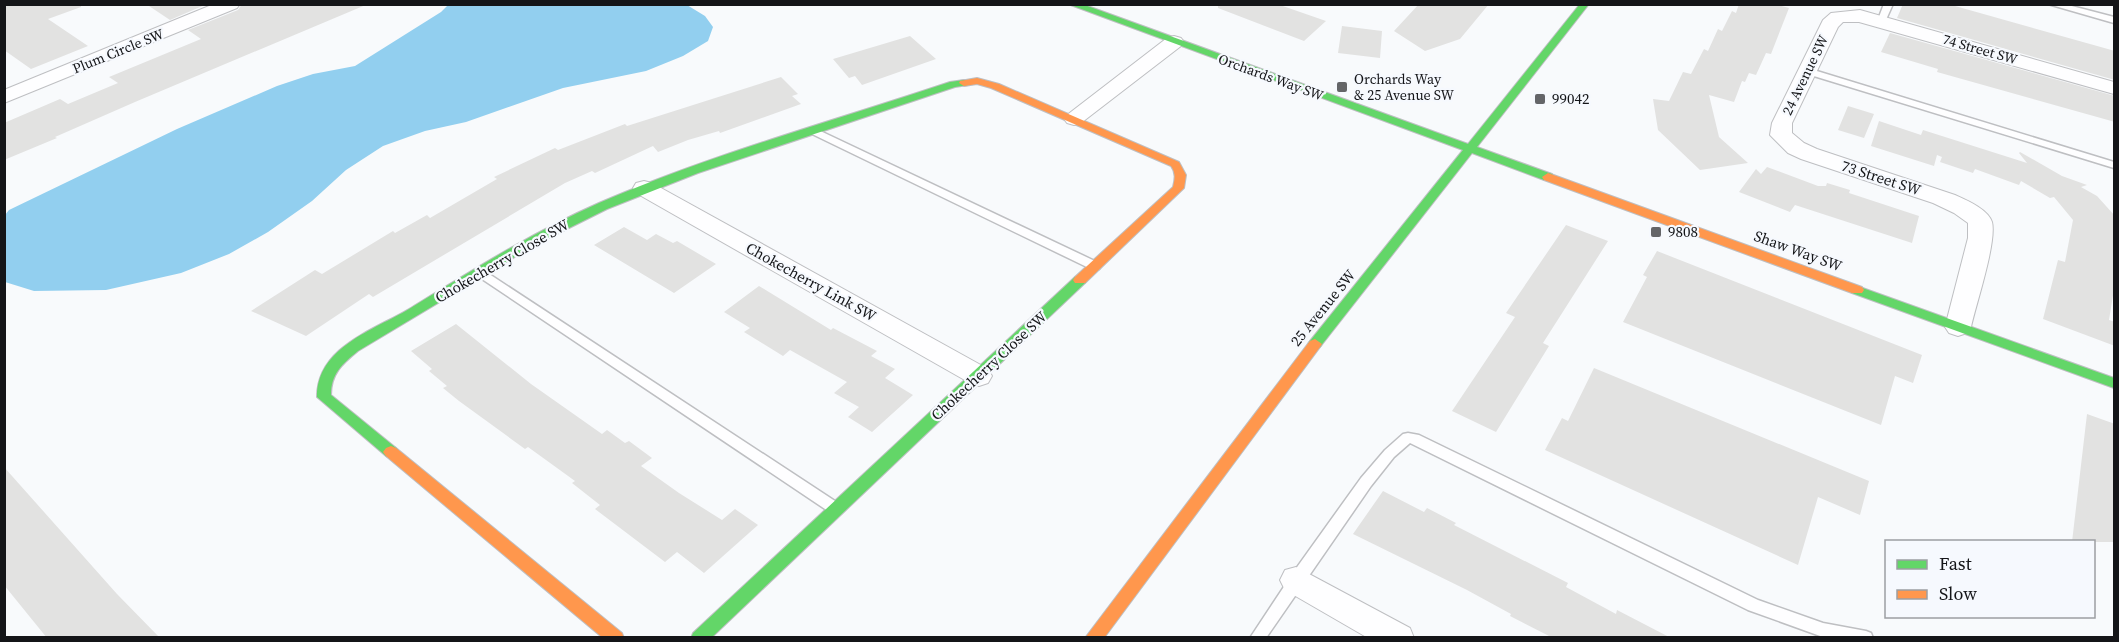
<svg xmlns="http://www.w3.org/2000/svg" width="2119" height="642" font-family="'Source Serif 4',serif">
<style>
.water{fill:#92cfef}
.building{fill:#e2e2e1}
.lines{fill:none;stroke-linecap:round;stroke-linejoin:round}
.lane-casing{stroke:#bebfc2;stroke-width:3}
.street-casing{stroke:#bebfc2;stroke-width:2}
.fast-casing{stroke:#bebfc2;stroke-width:2}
.slow-casing{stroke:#bebfc2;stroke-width:2}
.lane{fill:#fefeff;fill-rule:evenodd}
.street{fill:#fefeff;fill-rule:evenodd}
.fast{fill:#63d668;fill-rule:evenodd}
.slow{fill:#ff974d;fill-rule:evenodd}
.poi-dot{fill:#646568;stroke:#f6f9fe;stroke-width:2}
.labels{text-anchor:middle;stroke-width:4.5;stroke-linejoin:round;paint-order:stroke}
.far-street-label{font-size:14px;fill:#141518;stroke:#f6f9fe}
.far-poi-label{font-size:14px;fill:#141518;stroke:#f6f9fe;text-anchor:start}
.poi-label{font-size:15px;fill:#141518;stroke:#f6f9fe;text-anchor:start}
.street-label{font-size:15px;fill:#141518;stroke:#f6f9fe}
</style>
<rect width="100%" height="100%" fill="#f8fafc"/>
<path class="water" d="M448,5H687L705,16L713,27L708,41L683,56L646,71L563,88L466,122L425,131L383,146L346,170L312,201L268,232L229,254L181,273L106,290L34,291L5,282V215L9,210L177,129L277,86L313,74L355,66L441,12Z"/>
<path class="building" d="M4,4H81V7L48,19L88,46L31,69L4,50Z
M146,4H207L170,20Z
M242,4H368L135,102L55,137L57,138L4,160V123L60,99L68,104L118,83L109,77L201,39L188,30L238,10Z
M1218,4H1277L1326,21L1304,41L1218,8Z
M1419,4H1489L1460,39L1425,51L1394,31Z
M1739,4H1774L1789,8L1771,54L1766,53L1756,75L1749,73L1745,82L1742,81L1734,102L1709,95L1719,137L1748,163L1700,170L1658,130L1653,99L1669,101L1683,72L1691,74L1704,49L1708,51L1718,29L1722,31L1732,11L1736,13Z
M1903,4H1948L2115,51V80L1897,18Z
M1342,26L1382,31L1380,58L1338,53Z
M1890,33L2115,96V122L1937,72L1938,69L1881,52Z
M910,36L936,59L862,85L855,76L849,78L833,59Z
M781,77L798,94L792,96L801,104L720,133L719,131L688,140L658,152L653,146L595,173L592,171L565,183L373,297L369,294L306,336L251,311L315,270L322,274L393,231L395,233L427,215L430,218L497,179L494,177L555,148L558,150L625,124L627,126Z
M1848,106L1874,114L1864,138L1838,130Z
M1879,121L1921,135L1923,130L2027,163L2019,153L2020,152L2062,176L2087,185L2081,187L2097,196L2115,216V283L2109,320L2115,322V346L2043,319L2058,260L2065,262L2073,220L2054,197L2050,198L2021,181L2019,185L1975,169L1973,173L1940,162L1942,157L1937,155L1934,166L1871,146Z
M1767,167L1818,186H1826L1827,183L1850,190L1849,193L1919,216L1912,243L1795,205L1790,212L1739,192L1756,169L1761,174Z
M1566,225L1608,241L1543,343L1549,346L1496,432L1452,411L1515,317L1506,313Z
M624,227L647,240L656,234L673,243L677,241L716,264L674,293L594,245Z
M1657,251L1922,355L1913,383L1895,376L1881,425L1623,322L1647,277L1643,275Z
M759,286L831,330L833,328L877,351L871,356L895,369L885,378L913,395L872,432L848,417L859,407L834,393L847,382L790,350L783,356L744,332L750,328L724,312Z
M456,324L531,384L602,434L607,430L625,443L629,441L652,458L641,466L679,493L722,520L735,509L758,525L704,573L677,552L665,562L595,509L600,505L572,483L575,481L528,447L525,449L459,401L443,388L447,386L429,371L432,369L411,351Z
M1594,368L1869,481L1860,515L1818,497L1798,565L1545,450L1562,418L1568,421Z
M2087,414L2115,424V542H2072Z
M4,467L117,594L160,638H47L4,585Z
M1383,491L1424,512L1427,508L1456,523L1454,525L1568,583L1566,587L1616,614L1617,610L1671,638H1553L1510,616L1511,614L1467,590L1353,534Z"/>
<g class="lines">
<g class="lane-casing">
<path id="lane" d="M1884,4H1893L1884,24H1878L1877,22Z
M2048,4H2064L2114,17V23Z
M1807,68L2114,162V168L1804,73L1802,71Z
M814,128L1099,263L1101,266L1099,269H1091L810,133L809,131Z
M480,268L838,503L840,507L838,511L833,513L828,511L476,275L474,272Z
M1408,433L1419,435L1758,600L1823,623L1866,631L1871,633L1873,638L1823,637L1748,610L1410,443L1394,457L1371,486L1266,638H1250L1295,570L1361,478L1385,450L1403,434Z"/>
</g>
<g class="street-casing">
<path id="street" d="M214,4H240L237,8L4,103V90Z
M1860,10L2114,82V94L1859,22H1843L1838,27L1792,123V133L1804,143L1817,149L1955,195C1966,200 1988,209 1992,222C1997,242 1976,304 1971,327L1967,333L1958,336L1949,333L1945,327L1968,238V223L1954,213L1933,203L1801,159L1788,153L1770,135L1772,123L1823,20L1831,13Z
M1174,36L1181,38L1184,42L1181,46L1081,123L1074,125L1067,123L1064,119L1067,115L1167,38Z
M644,181L652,183L988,369L992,376L988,383L979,386L970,383L636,193L633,188L636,183Z
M1296,567L1410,628L1414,638H1368L1285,590L1280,580L1285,570Z"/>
</g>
<g class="fast-casing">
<path id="fast" d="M1068,4H1082L1468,144L1580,4H1589L1477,147L1552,174L1554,177L1552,180H1544L1472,153L1320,347L1315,349L1308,344L1310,341L1463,150Z
M964,80L968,81V85L955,87L698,173L607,209L533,246L358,351C342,364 331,374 331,395L396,448L399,452L396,456L391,458L386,456L317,397C317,347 374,330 409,309C471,271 533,232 599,203C712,154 834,121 950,82Z
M1080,276L1087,280L1085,283L711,638H691L693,633L1075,277Z
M1857,286L2114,378V388L1852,293L1850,290L1852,287Z"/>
</g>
<g class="slow-casing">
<path id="slow" d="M977,78L999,84L1179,162L1186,175L1184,188L1085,283H1075L1073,280L1075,277L1173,187C1175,179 1176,173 1171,166L991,88L977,84L964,86L959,83L960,81Z
M1548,173L1862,287L1864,290L1862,293H1852L1544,180L1542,177Z
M1315,339L1322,344L1320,347L1104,638H1085L1310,341Z
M391,446L396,448L622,633L624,638H603L386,456L383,452L386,448Z"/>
</g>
<use href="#lane" class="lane"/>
<use href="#street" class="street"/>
<use href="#fast" class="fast"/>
<use href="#slow" class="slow"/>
</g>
<g class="poi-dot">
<rect x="1336" y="81" width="12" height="12" rx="3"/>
<rect x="1534" y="93" width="12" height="12" rx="3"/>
<rect x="1650" y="226" width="12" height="12" rx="3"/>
</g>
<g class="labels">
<g class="far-street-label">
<text transform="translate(1980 49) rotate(16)" y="5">74 Street SW</text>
<text transform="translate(118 51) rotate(-22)" y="5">Plum Circle SW</text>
<text transform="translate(1805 75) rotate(-64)" y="5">24 Avenue SW</text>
<text transform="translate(1271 77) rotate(20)" y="5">Orchards Way SW</text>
</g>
<g class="far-poi-label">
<text x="1354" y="84">Orchards Way<tspan x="1354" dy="16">&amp; 25 Avenue SW</tspan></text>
</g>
<g class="poi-label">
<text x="1552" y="104">99042</text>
<text x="1668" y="237">9808</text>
</g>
<g class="street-label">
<text transform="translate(1881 178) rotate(18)" y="5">73 Street SW</text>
<text transform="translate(1798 251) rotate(20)" y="5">Shaw Way SW</text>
<text transform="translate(502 261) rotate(-30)" y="5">Chokecherry Close SW</text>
<text transform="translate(811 282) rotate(29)" y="5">Chokecherry Link SW</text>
<text transform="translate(1323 308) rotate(-51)" y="5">25 Avenue SW</text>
<text transform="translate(989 366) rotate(-43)" y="5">Chokecherry Close SW</text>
</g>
</g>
<rect width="2119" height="642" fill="none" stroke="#141518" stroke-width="12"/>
<rect x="1885" y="540" width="210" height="78" fill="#f6f9fe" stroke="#9c9ea2" stroke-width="1.5"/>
<rect x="1897" y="560" width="30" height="9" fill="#63d668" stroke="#9c9ea2" stroke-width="1.5"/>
<text x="1939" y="570" font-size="18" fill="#141518">Fast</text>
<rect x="1897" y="590" width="30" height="9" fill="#ff974d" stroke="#9c9ea2" stroke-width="1.5"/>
<text x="1939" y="600" font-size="18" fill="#141518">Slow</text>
</svg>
